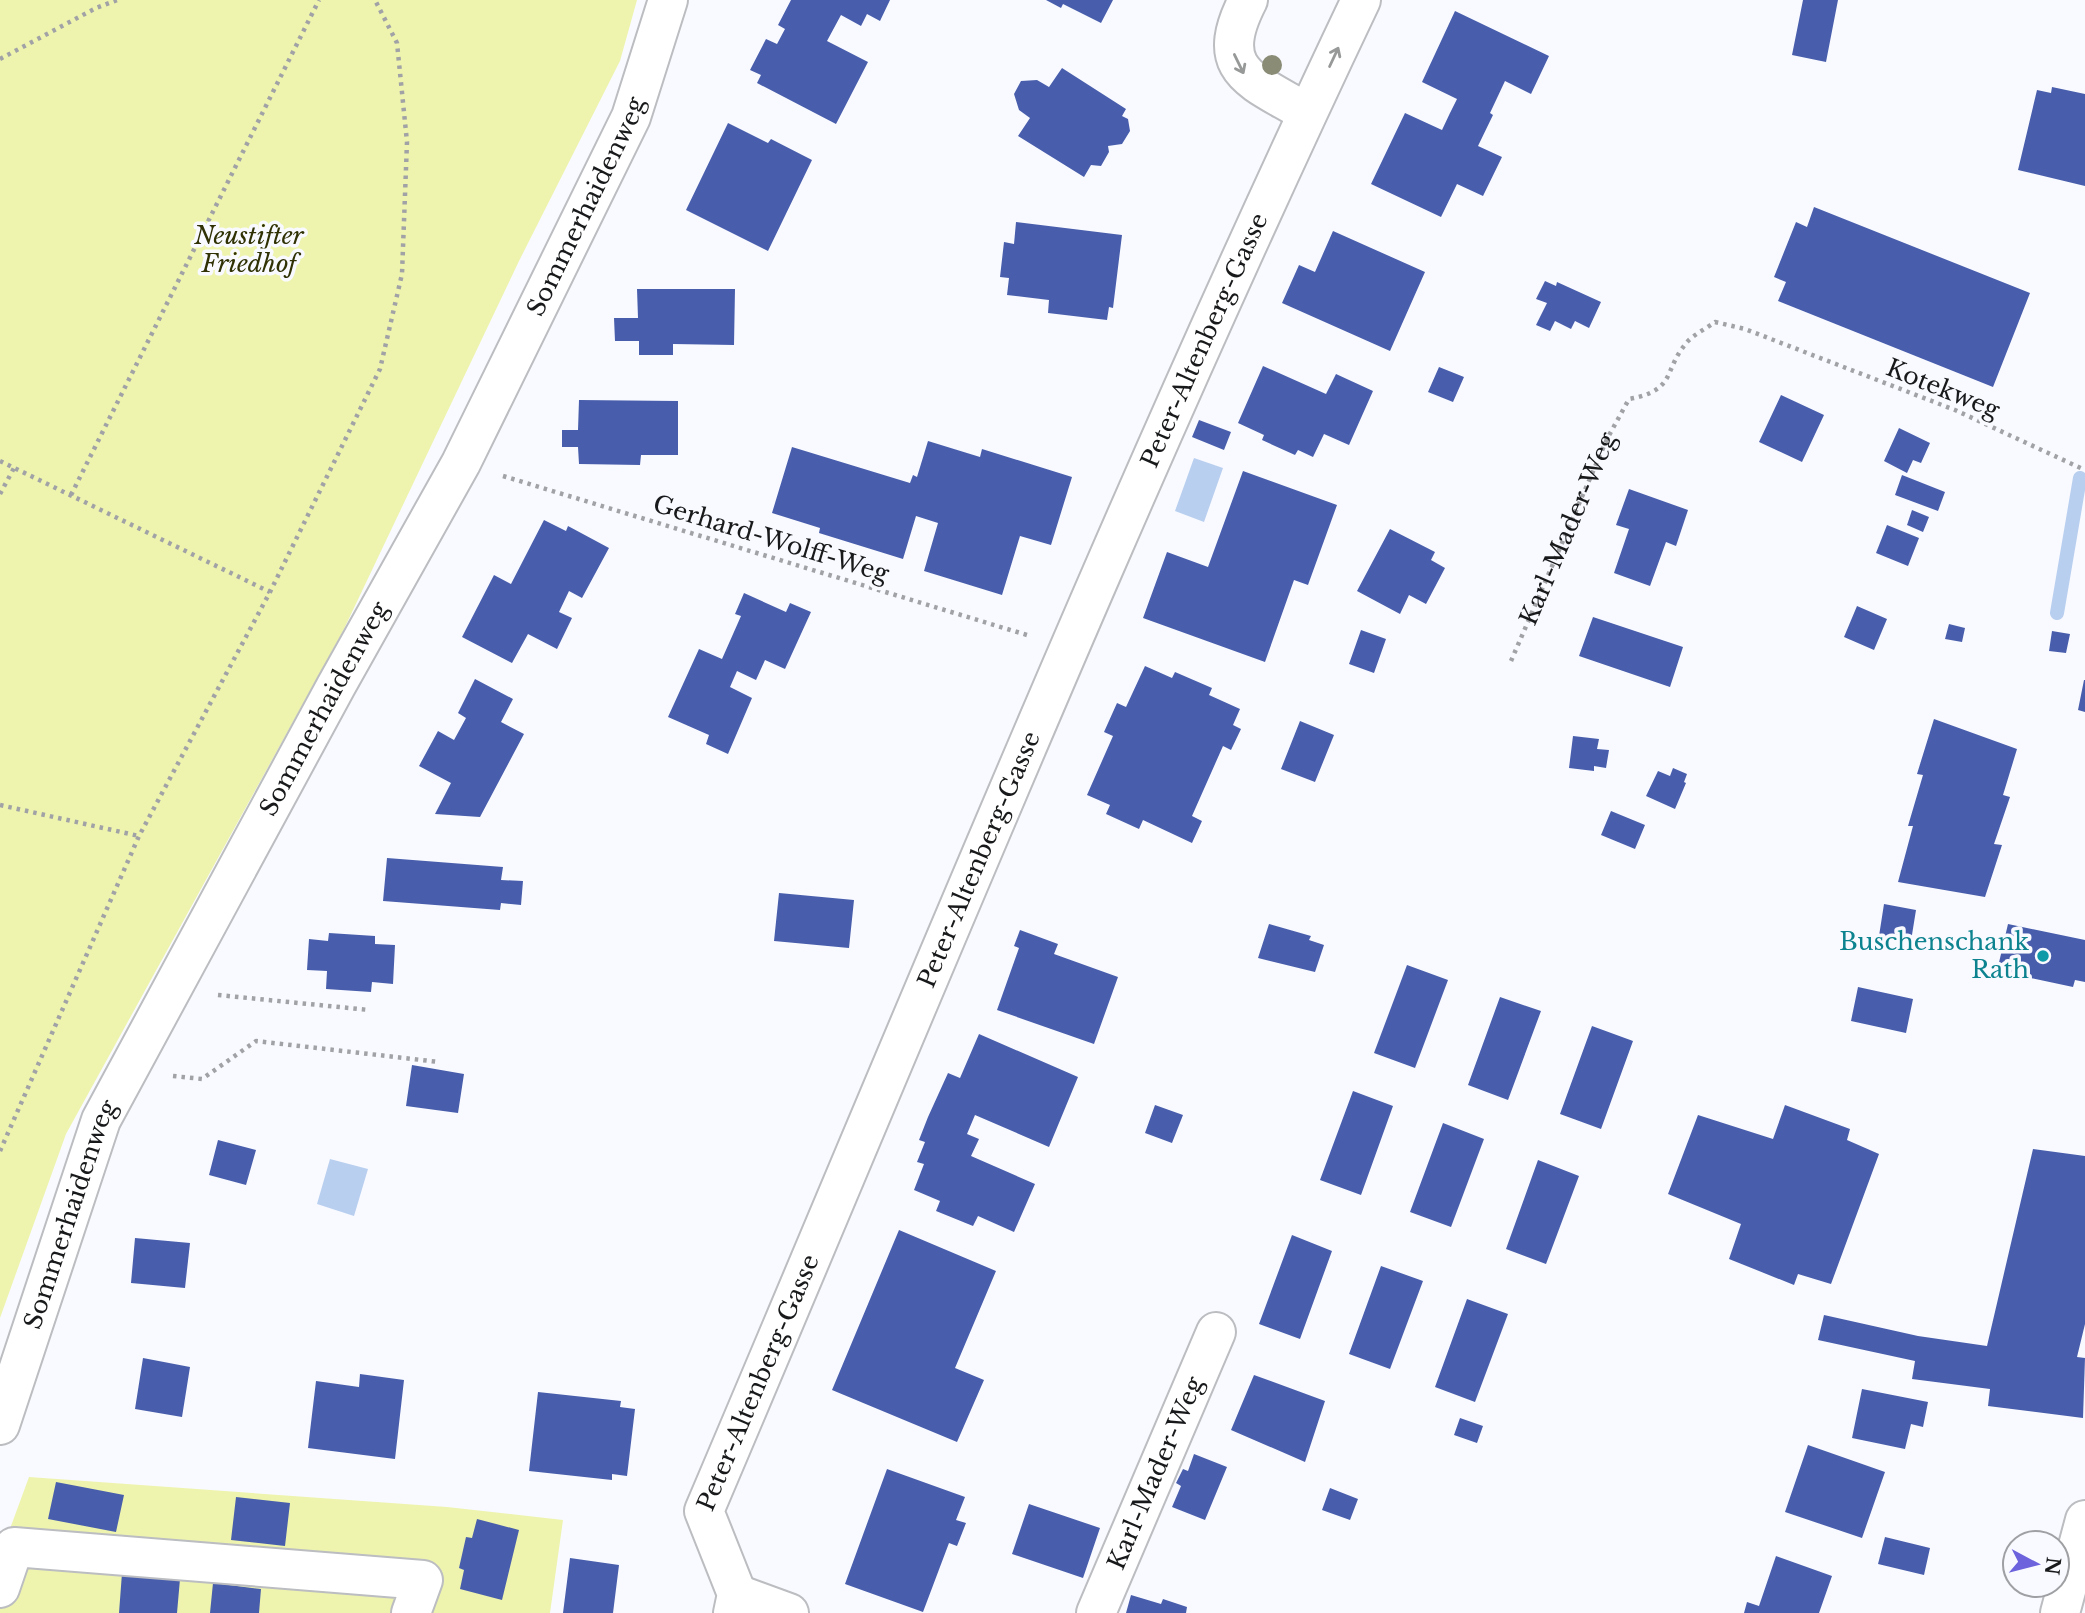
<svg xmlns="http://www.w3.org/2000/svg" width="2085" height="1613" font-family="'Libre Baskerville',serif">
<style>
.green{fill:#eef4ae}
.water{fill:#b9cfef}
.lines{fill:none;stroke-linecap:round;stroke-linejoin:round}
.stream{stroke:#b9cfef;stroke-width:14}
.building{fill:#485eac}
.minor-casing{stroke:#bbbdc1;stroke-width:42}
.major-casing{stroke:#bbbdc1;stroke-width:42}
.path{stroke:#a1a2a6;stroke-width:4.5;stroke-dasharray:3.5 5;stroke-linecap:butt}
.minor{stroke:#fff;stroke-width:38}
.major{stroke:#fff;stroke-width:38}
.tree{fill:#8a8c76}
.oneway{stroke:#979898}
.culture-dot{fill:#0f9aa8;stroke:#f9faff;stroke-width:2.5}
.labels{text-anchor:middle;stroke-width:7;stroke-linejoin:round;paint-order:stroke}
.street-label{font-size:24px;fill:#18191a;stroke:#f9faff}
.park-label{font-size:24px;font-style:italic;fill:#303205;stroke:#f9faff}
.culture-label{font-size:24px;fill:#0d838f;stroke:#f9faff;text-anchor:end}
</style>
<rect width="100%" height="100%" fill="#f9faff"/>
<path class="green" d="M0,0H637L620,61L519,261L343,631L66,1134L0,1318Z
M29,1477L447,1507L563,1520L550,1613H0V1556Z"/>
<path class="water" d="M1194,458L1223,468L1204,522L1175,511Z
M330,1159L368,1169L354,1216L317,1204Z"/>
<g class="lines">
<path class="stream" d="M2057,613L2080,478"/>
</g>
<path class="building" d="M791,0H890L880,21L867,14L861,26L841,15L827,41L868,62L836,124L757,83L761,75L750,70L766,39L777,44L785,29L778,25Z
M1046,0H1113L1101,23L1063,4L1061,8Z
M1803,0H1838L1826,62L1792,55Z
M1455,11L1549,56L1531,94L1505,81L1490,113L1493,115L1478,146L1502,157L1483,196L1457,184L1441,217L1371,184L1405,113L1442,130L1450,113L1457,99L1422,82Z
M1062,68L1126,109L1122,116L1128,119L1130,131L1122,144L1108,146L1109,152L1101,166L1091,165L1084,177L1018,136L1030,118L1019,110L1014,94L1021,81L1037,80L1049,87Z
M2052,87L2085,94V186L2018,170L2037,90L2051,93Z
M728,123L768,143L771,139L812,160L768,251L686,210Z
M1814,207L2030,293L1993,387L1778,301L1786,282L1774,277L1796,222L1807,227Z
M1016,222L1122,235L1113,308L1109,307L1107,320L1048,313L1049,300L1007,295L1009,278L1000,277L1004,242L1014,244Z
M1333,231L1425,272L1390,351L1282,303L1299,265L1315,272Z
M1545,281L1556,286L1557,282L1601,302L1589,328L1575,321L1571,329L1555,321L1550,331L1536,325L1547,303L1536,299Z
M637,289H735L734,345L673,344V355H639V341H615L614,318H638Z
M1263,366L1326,394L1336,374L1373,391L1349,445L1324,434L1313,457L1298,450L1295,455L1262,440L1264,435L1238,423Z
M1439,367L1464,377L1453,402L1428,392Z
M1781,395L1824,415L1802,462L1759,442Z
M579,400L678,401V455H641L640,465L579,464L578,447H562V430H578Z
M1199,420L1231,432L1224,450L1192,437Z
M1899,428L1930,443L1921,463L1913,460L1907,473L1884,461Z
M928,441L980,457L982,449L1072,477L1051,545L1020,536L1002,595L924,571L938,523L916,516L903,559L819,533L820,528L772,513L792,447L910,483L913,475L917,477Z
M1243,471L1337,505L1308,585L1294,580L1265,662L1143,618L1167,552L1208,567Z
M1902,475L1945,492L1938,511L1895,495Z
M1629,489L1688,510L1676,546L1666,542L1650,586L1614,573L1629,529L1616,525Z
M1912,510L1929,517L1923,532L1907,525Z
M544,520L566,531L568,526L609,548L582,598L569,591L559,612L572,618L557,649L528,634L512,663L462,637L494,575L511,584Z
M1887,525L1919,538L1908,566L1876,553Z
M1390,529L1435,552L1431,560L1445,568L1426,604L1409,595L1400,614L1357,591Z
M744,593L786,612L790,603L811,612L785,669L765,660L756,680L737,671L730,687L752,698L728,754L706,744L709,735L668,717L699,649L722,659L741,616L735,614Z
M1857,606L1887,619L1874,650L1844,637Z
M1593,617L1683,647L1670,687L1579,656Z
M1949,624L1965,628L1962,642L1945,639Z
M1361,630L1386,639L1374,673L1349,664Z
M2052,631L2070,634L2066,653L2049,651Z
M1145,666L1172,678L1175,672L1212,688L1209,695L1240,709L1233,725L1241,729L1231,750L1223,746L1192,816L1202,821L1192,843L1143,820L1139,829L1106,814L1110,805L1087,795L1113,736L1104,732L1117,703L1126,707Z
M475,679L513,699L501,722L524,734L480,817L435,814L451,783L419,766L438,731L454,740L466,718L458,713Z
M2084,680H2085V712L2078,710Z
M1934,719L2017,749L2003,795L2010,797L1994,844L2002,845L1985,897L1898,882L1913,826H1908L1923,775L1917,774Z
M1300,721L1334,735L1315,782L1281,769Z
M1573,736L1599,739L1597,749L1609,750L1606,768L1594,766V771L1569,768Z
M1673,768L1687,774L1684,782L1686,783L1675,809L1646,796L1658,771L1670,776Z
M1611,811L1645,825L1635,849L1601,835Z
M387,858L503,867L501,880L523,881L521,905L501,903L500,910L383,901Z
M779,893L854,900L849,948L774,941Z
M1884,904L1916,910L1911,941L1879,936Z
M1269,924L1311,936L1309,940L1324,945L1315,972L1258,958Z
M2008,924L2085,940V982L2075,980L2073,987L1997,971Z
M1020,930L1058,944L1054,954L1118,977L1094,1044L997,1010L1019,948L1014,946Z
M329,933L375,936V944L395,945L393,984L372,982L371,992L326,989L327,971L307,970L309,939L328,941Z
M1407,965L1448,980L1415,1068L1374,1053Z
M1858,987L1913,999L1906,1033L1851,1021Z
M1500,997L1541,1011L1508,1100L1468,1085Z
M1592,1026L1633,1041L1601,1129L1560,1114Z
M979,1034L1078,1077L1049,1147L975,1115L967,1134L979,1139L971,1156L1035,1184L1014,1232L978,1216L973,1226L936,1211L940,1201L914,1190L924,1164L917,1162L925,1142L919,1140L928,1117L948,1073L960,1078Z
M412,1065L464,1074L458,1113L406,1106Z
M1353,1091L1393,1106L1361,1195L1320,1180Z
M1155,1105L1183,1115L1172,1143L1145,1133Z
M1785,1105L1850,1129L1847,1140L1879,1154L1831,1284L1798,1274L1794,1285L1729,1259L1741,1224L1668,1194L1698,1115L1773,1139Z
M1443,1123L1484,1139L1451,1227L1410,1212Z
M218,1140L256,1150L246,1185L209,1175Z
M2033,1149L2085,1156V1324L2077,1357L2085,1358L2083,1418L1988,1406L1990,1389L1912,1379L1915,1361L1818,1340L1824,1315L1918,1336L1987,1346Z
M1538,1160L1579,1176L1546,1264L1506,1249Z
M899,1230L996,1271L955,1368L984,1380L957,1442L832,1390Z
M1292,1235L1332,1251L1300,1339L1259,1324Z
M135,1238L190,1243L185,1288L131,1283Z
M1381,1266L1423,1281L1390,1369L1349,1354Z
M1467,1299L1508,1314L1475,1402L1435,1387Z
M143,1358L190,1367L182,1417L135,1409Z
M360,1374L404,1380L395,1459L308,1448L316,1381L359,1387Z
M1254,1375L1325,1401L1305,1462L1231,1430Z
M1862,1389L1928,1402L1923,1427L1911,1424L1905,1449L1852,1438Z
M538,1392L621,1401L620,1407L635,1409L627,1476L612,1474V1480L529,1471Z
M1460,1418L1483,1426L1477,1443L1454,1435Z
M1808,1445L1885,1472L1862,1538L1785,1512Z
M1194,1454L1227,1467L1205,1520L1172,1507L1181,1486L1176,1483L1183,1469L1188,1471Z
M887,1469L965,1497L956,1520L966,1523L957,1546L949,1543L923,1612L845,1584Z
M56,1482L124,1495L116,1532L48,1519Z
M1330,1488L1358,1499L1350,1520L1322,1510Z
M236,1497L290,1503L285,1546L231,1540Z
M1029,1504L1100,1528L1083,1578L1012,1554Z
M477,1519L519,1530L502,1600L460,1589L464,1570L459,1568L466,1537L472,1538Z
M1885,1537L1930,1548L1924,1575L1878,1564Z
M1776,1556L1832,1576L1819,1613H1744L1747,1602L1759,1606Z
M570,1558L619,1565L613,1613H563Z
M122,1573L180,1579L177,1613H119Z
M213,1583L261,1589L259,1613H210Z
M1131,1595L1161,1604L1163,1599L1187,1607L1186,1613H1126Z"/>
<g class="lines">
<g class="minor-casing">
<g id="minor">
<path d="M1248,0C1211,72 1253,80 1307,113"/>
<path id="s2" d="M0,1425L101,1120L336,686L461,463L631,117L668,0"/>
<path d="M0,1588L14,1547L423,1580L411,1613"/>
<path d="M737,1594L789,1613"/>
<path id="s3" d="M733,1613L737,1594L704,1511C919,1006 1125,496 1361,0"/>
<path id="s4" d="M1096,1613L1216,1332"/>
</g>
</g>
<g class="major-casing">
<path id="major" d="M2060,1613L2085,1520"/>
</g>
<g class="path">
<path d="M0,59L96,8L117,0"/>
<path d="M0,461L270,592"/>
<path d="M503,476L1027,635"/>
<path d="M0,494L14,468"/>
<path d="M71,495L319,0"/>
<path id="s1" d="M1511,661L1607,439L1629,399C1678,390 1662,370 1688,341C1695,334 1707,328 1715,322L1745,329L1955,410L2085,470"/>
<path d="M0,805L139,836"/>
<path d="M218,995L369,1010"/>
<path d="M173,1076L202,1079L256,1041L439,1062"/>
<path d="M0,1151L139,836L270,592L380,369L402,274L407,142L397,43L375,0"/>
</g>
<use href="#minor" class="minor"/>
<use href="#major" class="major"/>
</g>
<circle class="tree" cx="1272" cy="65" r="10"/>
<defs><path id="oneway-shaft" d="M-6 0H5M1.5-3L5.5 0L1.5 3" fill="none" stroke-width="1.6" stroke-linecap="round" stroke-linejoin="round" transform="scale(1.75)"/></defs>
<g class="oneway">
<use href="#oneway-shaft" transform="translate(1334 57) rotate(-65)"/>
<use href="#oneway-shaft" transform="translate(1239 64) rotate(64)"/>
</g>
<circle class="culture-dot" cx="2043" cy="956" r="7"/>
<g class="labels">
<g class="street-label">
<text dy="8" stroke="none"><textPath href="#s2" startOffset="1356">Sommerhaidenweg</textPath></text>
<text dy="8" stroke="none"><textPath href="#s3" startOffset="1382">Peter-Altenberg-Gasse</textPath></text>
<text transform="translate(1943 389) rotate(22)" y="8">Kotekweg</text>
<text dy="8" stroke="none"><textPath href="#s1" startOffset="144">Karl-Mader-Weg</textPath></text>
<text transform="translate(771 539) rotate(17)" y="8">Gerhard-Wolff-Weg</text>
<text dy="8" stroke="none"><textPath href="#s2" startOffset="789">Sommerhaidenweg</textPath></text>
<text dy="8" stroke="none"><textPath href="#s3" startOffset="816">Peter-Altenberg-Gasse</textPath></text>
<text dy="8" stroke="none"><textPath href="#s2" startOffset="222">Sommerhaidenweg</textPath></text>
<text dy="8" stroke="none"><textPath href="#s3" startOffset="248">Peter-Altenberg-Gasse</textPath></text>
<text dy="8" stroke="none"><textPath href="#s4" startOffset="152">Karl-Mader-Weg</textPath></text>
</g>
<g class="park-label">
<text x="249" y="244">Neustifter<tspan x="249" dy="28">Friedhof</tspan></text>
</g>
<g class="culture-label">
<text x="2029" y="950">Buschenschank<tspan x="2029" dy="28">Rath</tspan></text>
</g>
</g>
<g transform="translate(2036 1564) rotate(97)"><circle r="33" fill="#f9faff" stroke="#9fa0a3" stroke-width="2"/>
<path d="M0-5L12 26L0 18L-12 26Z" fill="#6c63dd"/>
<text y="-10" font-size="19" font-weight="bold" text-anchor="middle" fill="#18191a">N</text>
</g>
</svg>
